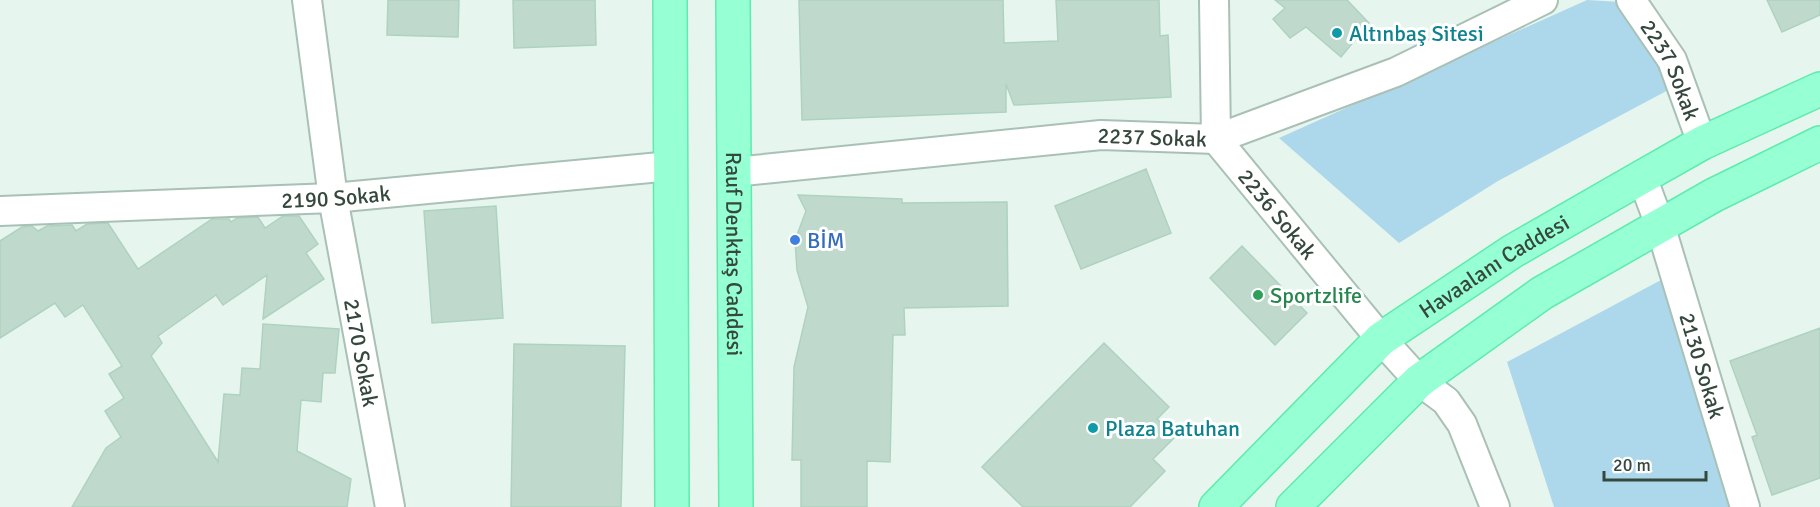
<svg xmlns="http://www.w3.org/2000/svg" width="1820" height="507" font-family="Signika,sans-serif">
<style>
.green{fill:#add8eb}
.building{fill:#bfdacc;stroke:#aed2c0;stroke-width:1.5}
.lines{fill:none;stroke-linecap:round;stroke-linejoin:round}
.street-casing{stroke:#a9c1b5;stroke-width:32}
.primary-casing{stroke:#5eebae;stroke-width:36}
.street{stroke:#fff;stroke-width:28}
.primary{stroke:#96ffd3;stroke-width:33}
.culture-dot{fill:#0f9aa8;stroke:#fff;stroke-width:2}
.shop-dot{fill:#3f7fe0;stroke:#fff;stroke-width:2}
.leisure-dot{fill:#2e9e5b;stroke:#fff;stroke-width:2}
.labels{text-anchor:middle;stroke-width:6;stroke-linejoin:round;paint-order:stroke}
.culture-label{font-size:22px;fill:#0d838f;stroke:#fff;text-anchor:start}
.street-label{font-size:22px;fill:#35483e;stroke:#fff}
.shop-label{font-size:22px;fill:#366cbe;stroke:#fff;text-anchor:start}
.leisure-label{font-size:22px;fill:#27864d;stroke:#fff;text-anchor:start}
</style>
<rect width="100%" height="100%" fill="#e7f5ef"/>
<path class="green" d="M1587,0L1621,2L1672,88L1498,181L1399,243L1279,138Z
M1661,280L1729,507H1554L1507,362Z"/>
<path class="building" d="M388,0H459L458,37L387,35Z
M513,0H595L596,45L514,48Z
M799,0H1003L1004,43L1058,41L1056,0H1159L1160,36L1168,35L1171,97L1014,105L1006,84V112L802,120Z
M1275,0H1347L1369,23L1341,57L1306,27L1290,38L1273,19L1285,8Z
M1767,0H1820V15L1782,32Z
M1146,169L1171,233L1081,269L1055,206Z
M798,195L902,199V203L1007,202L1008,306L904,308L905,335H893L890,462L867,461V507H801V460H792L794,367L808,307L797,270L795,240L806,211Z
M496,206L503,318L432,323L424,211Z
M283,216H299L318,244L306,253L324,279L263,319L267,275L223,305L216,295L158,336L162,343L151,356L218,462L224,394L240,395L242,368L260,369L263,324L339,329L335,373H323L321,402L301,400L297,451L351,479L347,507H72L106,448L121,437L105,411L124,398L109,374L122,366L83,305L65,317L55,303L0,338V241L22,227L32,226L38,231L47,226L72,225L76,231L87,224L108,223L138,269L212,219H229L231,222L237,218L258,217L265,228Z
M1242,246L1307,313L1275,345L1210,278Z
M1820,328V478L1772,495L1752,437L1757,435L1730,361Z
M1104,343L1169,407L1157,419L1175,437L1153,459L1165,471L1130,507H1023L982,467Z
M514,344L625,346L621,507H511Z"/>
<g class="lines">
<g class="street-casing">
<g id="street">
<path id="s1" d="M307,0L333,198L390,507"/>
<path id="s2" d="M1214,0L1216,139L1381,339L1419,381L1446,401L1462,424L1495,507"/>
<path id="s3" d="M1631,0L1672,60L1702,143"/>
<path id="s4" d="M734,172L1101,135L1216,139L1396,72L1543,0"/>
<path id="s5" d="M1642,177L1660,225L1745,507"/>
<path id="s6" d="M0,211L333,198L671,166"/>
</g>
</g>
<g class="primary-casing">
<g id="primary">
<path d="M670,0L672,507"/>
<path id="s7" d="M733,0L736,507"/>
<path id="s8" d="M1216,507L1381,339L1513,251L1642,177L1702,143L1820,89"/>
<path d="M1293,507L1419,381L1542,293L1714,195L1820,143"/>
</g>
</g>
<use href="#street" class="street"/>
<use href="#primary" class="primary"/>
</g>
<g class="culture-dot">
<circle cx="1337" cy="33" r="6"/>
<circle cx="1093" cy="428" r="6"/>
</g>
<circle class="shop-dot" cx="795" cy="240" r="6"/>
<circle class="leisure-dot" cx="1258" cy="295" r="6"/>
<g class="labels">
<g class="culture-label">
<text x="1349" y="41">Altınbaş Sitesi</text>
<text x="1105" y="436">Plaza Batuhan</text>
</g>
<g class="street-label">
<text dy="8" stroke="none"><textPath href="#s3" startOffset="81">2237 Sokak</textPath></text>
<text dy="8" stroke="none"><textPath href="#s4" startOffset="420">2237 Sokak</textPath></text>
<text dy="8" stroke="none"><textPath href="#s6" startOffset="336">2190 Sokak</textPath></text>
<text dy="8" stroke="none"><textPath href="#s2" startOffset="236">2236 Sokak</textPath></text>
<text dy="8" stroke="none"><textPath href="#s7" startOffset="254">Rauf Denktaş Caddesi</textPath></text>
<text dy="8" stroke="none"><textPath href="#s8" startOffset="370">Havaalanı Caddesi</textPath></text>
<text dy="8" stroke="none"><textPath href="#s1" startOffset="357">2170 Sokak</textPath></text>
<text dy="8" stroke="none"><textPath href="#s5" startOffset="198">2130 Sokak</textPath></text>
</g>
<g class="shop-label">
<text x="807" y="248">BİM</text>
</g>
<g class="leisure-label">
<text x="1270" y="303">Sportzlife</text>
</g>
</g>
<path d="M1604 471v9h102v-9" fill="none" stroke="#35483e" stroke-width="3"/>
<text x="1613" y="471" font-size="18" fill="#35483e" stroke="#ffffff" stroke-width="4.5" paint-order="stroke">20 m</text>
</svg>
